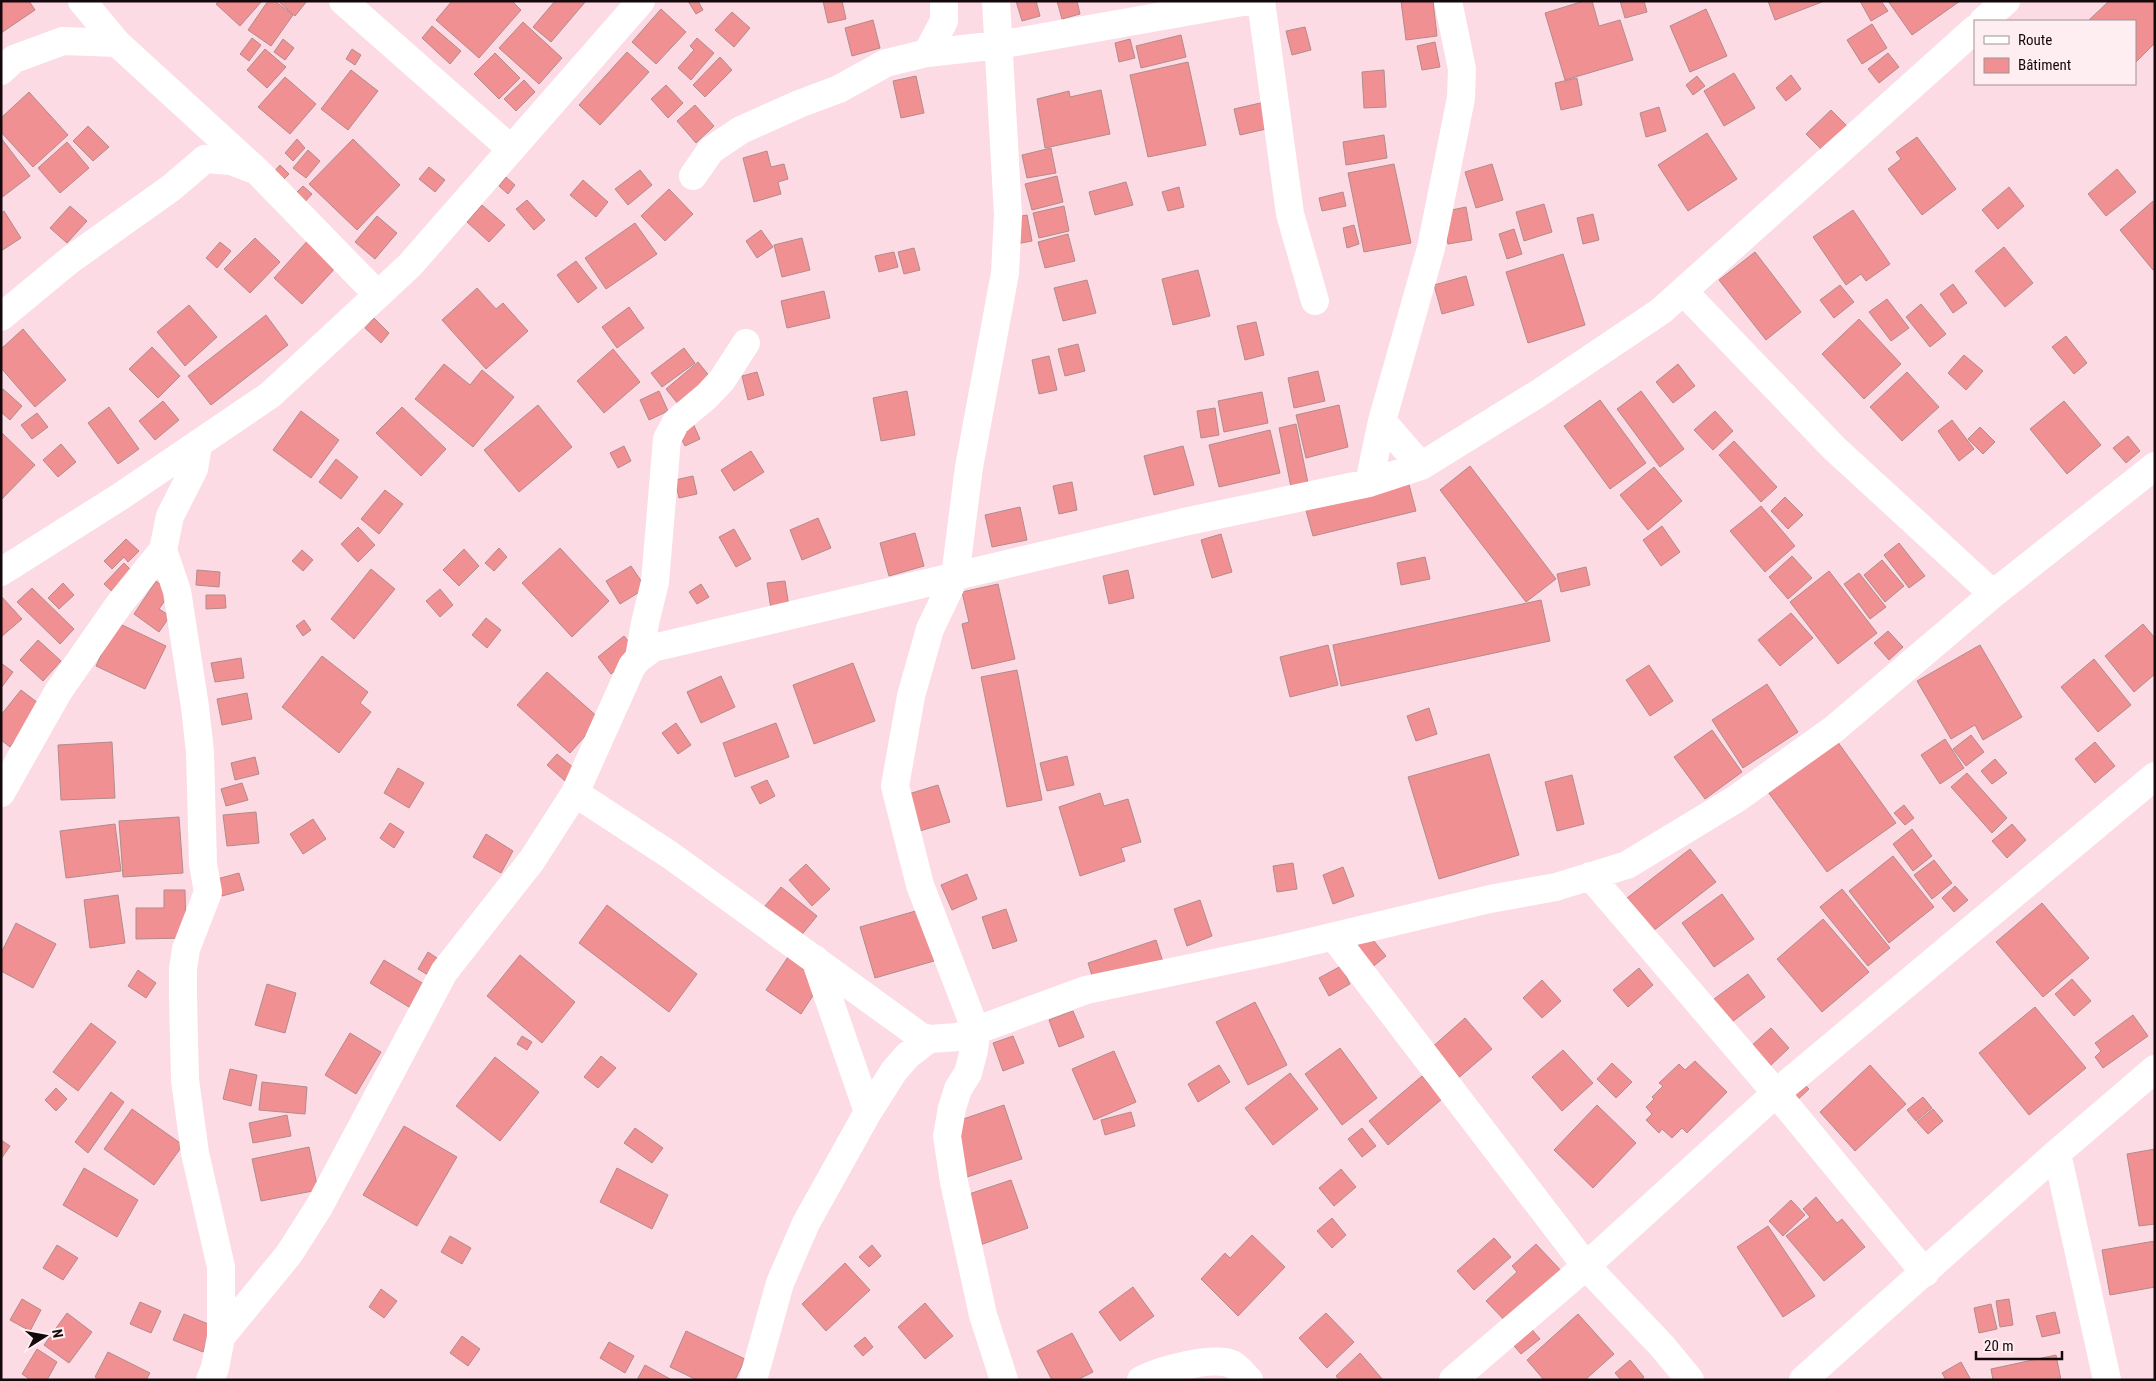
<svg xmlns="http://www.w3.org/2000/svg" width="2156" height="1381" font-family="'Roboto Condensed',sans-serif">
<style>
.building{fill:#f19092;stroke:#b28b8b}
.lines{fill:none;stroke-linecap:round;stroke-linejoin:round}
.minor{stroke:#fff;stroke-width:28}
</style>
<rect width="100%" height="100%" fill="#fcdbe5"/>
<path class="building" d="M1,1H29L35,10L1,33Z
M219,1H262L240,26L216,4Z
M268,1H275L293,15L271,46L248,30Z
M278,1H307L295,16Z
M452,1H512L521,10L479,58L436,20Z
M555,1H586L551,42L533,27Z
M688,1H698L703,10L696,14Z
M823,1H842L846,19L828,23Z
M1016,1H1036L1040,16L1022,21Z
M1057,1H1077L1080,14L1062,19Z
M1401,1H1433L1437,36L1406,40Z
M1584,1H1592L1599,26L1620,20L1633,60L1565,80L1545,13Z
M1620,1H1644L1647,12L1625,18Z
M1768,1H1822V2L1775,20Z
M1860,1H1881L1888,11L1871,21Z
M1888,1H1960L1912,35Z
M2109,1H2155V43L2135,63V21H2088Z
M661,9L686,32L656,64L632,42Z
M1706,9L1727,56L1690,72L1670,26Z
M732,12L750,28L734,47L715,30Z
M873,20L880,48L852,56L845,28Z
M523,22L562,58L539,84L499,48Z
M1872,24L1887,48L1862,64L1847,40Z
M432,26L461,51L450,64L422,38Z
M1305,27L1311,50L1292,55L1286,31Z
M1181,35L1186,57L1141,68L1136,46Z
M252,38L261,45L249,61L240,54Z
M697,38L714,53L691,80L678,68L694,50L690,46Z
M283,39L294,48L285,60L274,52Z
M1130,39L1135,58L1119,62L1115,43Z
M1435,42L1440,67L1422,70L1417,46Z
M265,49L286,67L267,88L247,70Z
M352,49L361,55L355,65L346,59Z
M627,52L649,72L600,125L579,105Z
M495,53L520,78L499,99L474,74Z
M1888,53L1899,67L1879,83L1868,69Z
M720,57L732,70L705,97L693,85Z
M1188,62L1206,145L1148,157L1130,75Z
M351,70L378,91L348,130L321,109Z
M1384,70L1386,107L1364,108L1362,72Z
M1734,73L1755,108L1724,126L1704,91Z
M1791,75L1801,89L1786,101L1776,88Z
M916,76L924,113L901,118L893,81Z
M1697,76L1705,86L1693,95L1686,85Z
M285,77L316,104L290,134L258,107Z
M1577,78L1582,105L1561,110L1555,83Z
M524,80L535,92L516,111L504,99Z
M666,85L683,103L668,118L651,99Z
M1101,90L1110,134L1045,148L1037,99L1069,91L1070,97Z
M29,92L68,135L33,167L1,132V118Z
M1269,101L1275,127L1240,135L1234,109Z
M695,105L714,126L696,143L677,121Z
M1659,107L1666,131L1646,137L1640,113Z
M1831,110L1848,127L1823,151L1806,134Z
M88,126L109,147L93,161L73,141Z
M1707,133L1737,179L1688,211L1658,165Z
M1384,135L1387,158L1346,165L1343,142Z
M1917,137L1956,189L1922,215L1888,169L1901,159L1896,152Z
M1,138L30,176L1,198Z
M297,139L305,148L293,161L285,153Z
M353,139L400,185L357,230L309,184Z
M67,142L89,168L60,193L38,168Z
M1051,148L1056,173L1027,178L1022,155Z
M308,150L320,161L306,178L293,168Z
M767,151L771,167L784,164L788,179L778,182L781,194L754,202L743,158Z
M1394,164L1411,243L1364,252L1348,173Z
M1492,164L1503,200L1476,208L1465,172Z
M280,165L289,174L281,182L272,174Z
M429,167L445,180L435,192L419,179Z
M2117,169L2136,192L2106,216L2088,194Z
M640,170L652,185L628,205L615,189Z
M1057,176L1063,202L1032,210L1025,184Z
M506,177L515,185L508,194L499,186Z
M583,180L608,202L596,217L570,195Z
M1126,182L1133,205L1095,215L1089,192Z
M303,186L312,194L303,204L294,195Z
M1179,187L1184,207L1168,211L1162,192Z
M2009,187L2024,206L1998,229L1982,210Z
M669,189L693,214L665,241L641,216Z
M1343,192L1346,206L1322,211L1319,198Z
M527,200L545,220L534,230L516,209Z
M2153,201L2155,269L2153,270L2120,230Z
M1544,204L1552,232L1524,241L1516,212Z
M482,205L505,225L489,242L467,222Z
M70,206L87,221L67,243L50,228Z
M1064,206L1069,231L1039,238L1033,213Z
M1466,207L1472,240L1448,244L1442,212Z
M1853,210L1890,264L1866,281L1861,274L1846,285L1813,237Z
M4,211L21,238L1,251V213Z
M1593,214L1599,240L1583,244L1577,218Z
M1027,215L1032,241L1016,244L1011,218Z
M377,216L397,233L375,259L355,242Z
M635,223L657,254L606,289L585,258Z
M1354,225L1359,244L1347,248L1343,228Z
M1514,229L1522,254L1507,259L1499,234Z
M761,230L773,247L757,258L746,241Z
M1068,234L1075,261L1045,268L1038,242Z
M255,238L280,262L250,293L224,269Z
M310,238L339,264L302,304L274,278Z
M802,238L810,270L782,277L774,245Z
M220,242L231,251L217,268L206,258Z
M2004,247L2033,283L2005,307L1975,271Z
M914,248L920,270L904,274L898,252Z
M894,252L898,267L879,272L875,256Z
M1755,252L1801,312L1766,340L1719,280Z
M1563,254L1585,325L1528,343L1506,272Z
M576,261L597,288L578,303L557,275Z
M1198,270L1210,316L1173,325L1162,279Z
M1466,276L1474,305L1442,314L1434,285Z
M1087,280L1096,313L1063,321L1054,288Z
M1953,284L1967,303L1953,313L1940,294Z
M1840,285L1854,302L1834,318L1820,300Z
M477,288L496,309L503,303L528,331L486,369L442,320Z
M824,291L830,318L787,328L781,301Z
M1887,299L1909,328L1891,341L1869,312Z
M1921,304L1946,334L1930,347L1906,317Z
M189,305L217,337L185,366L157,332Z
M629,307L644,328L617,348L602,327Z
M266,315L288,345L211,405L188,376Z
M374,318L389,333L381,343L365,328Z
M1859,319L1901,364L1864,399L1822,354Z
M1256,322L1264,355L1245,360L1237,326Z
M23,329L66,380L35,407L1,368V349Z
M2066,336L2087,363L2074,374L2052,347Z
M1078,344L1085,371L1065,376L1058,349Z
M152,347L180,376L158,398L129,369Z
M684,348L695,363L662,387L651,373Z
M613,349L640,382L604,413L577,381Z
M1964,355L1983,371L1966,390L1948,373Z
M1049,356L1057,390L1039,394L1032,360Z
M698,362L711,378L679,405L666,389Z
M444,364L470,385L482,370L514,397L473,447L415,399Z
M1678,364L1695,386L1673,403L1656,382Z
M1318,371L1325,401L1294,408L1288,378Z
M757,372L764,395L748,400L742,376Z
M1907,372L1939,407L1902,441L1870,407Z
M3,389L22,406L10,420L1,412V392Z
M659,391L668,411L649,420L640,400Z
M907,391L915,435L881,441L873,398Z
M1641,391L1684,449L1660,467L1617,409Z
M1262,392L1268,423L1224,432L1218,401Z
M1600,400L1646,463L1610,489L1564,426Z
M163,401L179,420L155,440L139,421Z
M2064,401L2101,445L2067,474L2030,429Z
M538,405L572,447L519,492L484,450Z
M1339,405L1348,447L1306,458L1296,415Z
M109,407L139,449L118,464L88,423Z
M402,407L446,449L421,476L376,433Z
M1215,408L1219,435L1201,438L1197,411Z
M301,411L339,440L311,478L273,450Z
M1715,411L1733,431L1713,450L1694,430Z
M37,413L48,427L32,439L21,425Z
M691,419L700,439L685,446L675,426Z
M1952,420L1974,449L1959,461L1938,431Z
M1296,424L1309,488L1292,492L1279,428Z
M1980,427L1995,442L1983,454L1968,439Z
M1270,430L1280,473L1219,487L1209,445Z
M1,432L35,465L1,500Z
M2128,436L2140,451L2126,463L2113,448Z
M1734,441L1777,487L1761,502L1719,455Z
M61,444L76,462L58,477L43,460Z
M624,446L631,461L618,468L610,453Z
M1183,446L1194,485L1154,495L1144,456Z
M751,451L764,472L734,491L721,470Z
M336,459L358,477L341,499L319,482Z
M1470,466L1556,579L1526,602L1440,490Z
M1654,467L1682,501L1648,530L1620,495Z
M693,476L697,494L679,498L675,480Z
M1408,481L1416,511L1313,536L1305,507Z
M1072,482L1077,510L1059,514L1053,486Z
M385,490L403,504L379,534L361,519Z
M1785,497L1803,515L1788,529L1771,511Z
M1761,506L1795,546L1765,572L1730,531Z
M1020,507L1027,540L992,547L985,515Z
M818,518L831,548L802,560L790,530Z
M1662,526L1680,552L1661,566L1643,540Z
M358,527L375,545L358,562L341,544Z
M734,529L751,559L736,567L719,537Z
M915,533L924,566L889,576L880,543Z
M1221,534L1232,572L1212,578L1201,540Z
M126,539L139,551L128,562L124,557L112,569L104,561Z
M1899,543L1925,576L1909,588L1884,555Z
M499,548L507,557L494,571L485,563Z
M560,548L609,601L572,637L522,583Z
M464,549L479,566L459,586L443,570Z
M302,550L313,560L303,571L292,561Z
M1792,556L1812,578L1788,599L1769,577Z
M1425,557L1430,579L1401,585L1397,563Z
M1882,560L1904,586L1885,602L1864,575Z
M124,563L136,575L117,596L104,584Z
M631,566L646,588L620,604L606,581Z
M1586,567L1590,585L1561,592L1557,574Z
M371,569L395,589L354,639L331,619Z
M197,570L220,572L219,587L196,585Z
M1128,570L1134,598L1109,604L1103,576Z
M1829,571L1877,633L1838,664L1790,602Z
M1859,573L1886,607L1870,619L1844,584Z
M156,581L171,592L159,609L170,616L159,632L134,614Z
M785,581L789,607L771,609L767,583Z
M63,583L74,595L59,609L48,598Z
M701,584L709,597L697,604L689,592Z
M998,584L1015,659L972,669L962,624L969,622L962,592Z
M32,588L74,629L60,644L17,602Z
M440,589L453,605L440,617L426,601Z
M206,595H225L226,608L206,609Z
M1,596L22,619L1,637Z
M1541,600L1550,641L1341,686L1333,645Z
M1791,613L1813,638L1780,666L1758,640Z
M486,618L501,630L487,648L472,635Z
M304,620L311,630L303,636L296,626Z
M116,622L166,646L145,689L96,666Z
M2143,624L2155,638V674L2134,692L2105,656Z
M1888,631L1903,647L1889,660L1874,643Z
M624,636L638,653L611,674L598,657Z
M38,640L61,661L43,681L20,660Z
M1328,645L1338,685L1290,697L1280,657Z
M1980,645L2022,717L1983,740L1975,725L1951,739L1917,681Z
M322,656L368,692L360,703L371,712L339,753L282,707Z
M241,658L244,678L215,682L211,663Z
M2094,659L2131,705L2098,732L2061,687Z
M1,663L13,672L1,688Z
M853,663L875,721L814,744L793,685Z
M1649,665L1673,701L1650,716L1626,680Z
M1017,670L1042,800L1007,807L981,677Z
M547,672L600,719L570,753L517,705Z
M721,676L735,707L701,723L687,692Z
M1767,684L1798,732L1743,768L1712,720Z
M21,690L42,706L10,747L1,740V715Z
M247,693L252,719L222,725L217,699Z
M1429,708L1437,734L1416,741L1407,716Z
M676,723L691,745L678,754L662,733Z
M776,723L789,757L735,777L723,743Z
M1712,730L1742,772L1705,799L1674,757Z
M1971,735L1984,752L1966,766L1953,749Z
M1945,739L1964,768L1940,784L1921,755Z
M1837,741L1896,823L1827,872L1768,792Z
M112,742L115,798L61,800L58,745Z
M2095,742L2115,766L2095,783L2075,759Z
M557,754L575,769L565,781L547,765Z
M1489,754L1519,855L1439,879L1408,777Z
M1067,756L1074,785L1047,791L1040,763Z
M255,757L259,774L235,780L231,763Z
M1995,759L2007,773L1992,784L1981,771Z
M398,768L424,783L409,808L384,793Z
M1967,773L2007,818L1992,833L1951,787Z
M1572,775L1584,824L1557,831L1545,782Z
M767,780L775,796L760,804L751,787Z
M242,783L248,800L226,806L221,789Z
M938,785L950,822L913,833L902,796Z
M1100,793L1104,806L1128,799L1141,842L1121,848L1125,861L1080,876L1059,807Z
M1904,805L1914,818L1905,825L1894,813Z
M256,812L259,843L227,846L223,815Z
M179,817L183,873L123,877L119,821Z
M313,819L326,839L303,854L290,834Z
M390,823L404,832L394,848L380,838Z
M115,824L121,871L66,878L60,831Z
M2012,824L2026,840L2007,858L1992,841Z
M1912,829L1932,856L1913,871L1893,844Z
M486,834L513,851L501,873L473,857Z
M1690,849L1716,882L1653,931L1627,898Z
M1893,856L1934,907L1889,943L1849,891Z
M1934,860L1952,883L1932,899L1914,875Z
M1293,863L1297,889L1277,892L1273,866Z
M806,864L830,889L812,906L789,880Z
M1343,867L1354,896L1333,904L1323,875Z
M239,873L244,890L222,896L217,879Z
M967,874L977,899L952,910L941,885Z
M1955,886L1968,900L1954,912L1942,898Z
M781,887L817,916L795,943L759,913Z
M1842,889L1890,948L1868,966L1820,907Z
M164,890H185L186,938L136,939V908H164Z
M1722,894L1754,939L1714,967L1682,923Z
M118,895L125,943L90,948L84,900Z
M1200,900L1212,936L1187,946L1174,909Z
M2042,903L2089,958L2043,997L1996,942Z
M607,905L697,974L669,1012L579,943Z
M1006,909L1017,941L993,949L982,917Z
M919,910L934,961L875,978L860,927Z
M1823,919L1869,972L1822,1012L1777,959Z
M16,923L56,944L33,988L1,971V953Z
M1370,936L1386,956L1370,969L1354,948Z
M1156,940L1163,962L1095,985L1088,963Z
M428,952L443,962L433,978L418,969Z
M520,955L575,1002L542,1043L487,996Z
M788,957L823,980L801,1014L766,990Z
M384,960L432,989L417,1012L370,983Z
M1341,966L1350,984L1329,996L1319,978Z
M1639,968L1653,985L1628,1007L1613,990Z
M138,970L156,983L146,998L128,986Z
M1748,974L1765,997L1728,1025L1710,1002Z
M2072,979L2091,1001L2074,1016L2055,994Z
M1542,980L1561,1001L1542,1018L1523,998Z
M267,984L296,993L285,1033L255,1025Z
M1255,1002L1287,1065L1248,1085L1216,1022Z
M2035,1007L2086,1068L2029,1115L1979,1053Z
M1073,1011L1084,1037L1059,1047L1049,1020Z
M2133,1015L2148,1036L2103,1068L2095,1057L2101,1051L2095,1043Z
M1465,1018L1492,1049L1456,1080L1430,1049Z
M91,1023L116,1042L78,1091L53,1072Z
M1771,1028L1789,1048L1769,1067L1750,1047Z
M350,1033L381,1052L356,1094L325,1075Z
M522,1036L532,1042L527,1050L517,1044Z
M1013,1036L1024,1063L1003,1071L993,1043Z
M1340,1048L1377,1098L1342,1125L1305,1074Z
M1563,1050L1593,1083L1562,1111L1532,1077Z
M1114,1051L1136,1102L1094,1120L1072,1069Z
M601,1056L616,1068L598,1088L584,1077Z
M495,1057L539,1092L500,1141L456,1106Z
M1695,1061L1727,1092L1687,1133L1682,1128L1672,1138L1662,1129L1659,1133L1646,1120L1652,1114L1646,1107L1654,1099L1652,1097L1663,1086L1659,1083L1679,1064L1685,1070Z
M1612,1063L1632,1082L1616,1098L1597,1079Z
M1219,1065L1230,1082L1198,1102L1188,1084Z
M1870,1065L1906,1104L1855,1151L1820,1112Z
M230,1069L257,1075L251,1106L223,1099Z
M1290,1073L1318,1109L1273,1145L1245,1108Z
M1422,1076L1442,1099L1388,1145L1369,1121Z
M1798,1078L1809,1089L1794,1103L1784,1093Z
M262,1082L307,1087L305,1114L259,1110Z
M56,1088L67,1099L56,1111L45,1100Z
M111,1092L124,1102L88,1153L75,1142Z
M1923,1097L1932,1108L1916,1121L1907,1110Z
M1004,1105L1022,1159L967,1177L949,1124Z
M1597,1105L1636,1143L1593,1188L1554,1150Z
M132,1109L183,1145L154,1185L104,1149Z
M1933,1109L1943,1121L1928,1134L1917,1122Z
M1131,1112L1135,1126L1105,1135L1101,1120Z
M287,1115L291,1136L253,1143L249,1123Z
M404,1126L457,1157L417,1226L363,1195Z
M635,1128L663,1148L652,1163L624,1143Z
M1362,1128L1376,1146L1362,1157L1348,1139Z
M1,1140L10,1146L1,1159Z
M309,1147L318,1190L261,1201L252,1159Z
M2155,1149V1224L2139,1226L2127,1154Z
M84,1168L138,1200L117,1237L63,1205Z
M617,1168L668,1195L652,1229L600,1202Z
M1341,1169L1356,1187L1334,1206L1319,1188Z
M1011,1180L1028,1228L980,1245L963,1196Z
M1816,1197L1837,1223L1842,1219L1865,1247L1824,1281L1786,1236L1810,1217L1803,1209Z
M1791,1200L1805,1215L1783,1236L1769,1221Z
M1332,1218L1346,1235L1332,1248L1317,1231Z
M1768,1226L1815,1296L1783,1317L1737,1247Z
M1252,1235L1285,1267L1238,1316L1201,1279L1225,1253L1230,1258Z
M450,1236L471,1248L462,1264L441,1252Z
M1494,1238L1511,1257L1474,1290L1457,1271Z
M2155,1241V1287L2110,1295L2102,1250Z
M1536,1244L1567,1277L1513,1329L1486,1301L1517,1272L1512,1266Z
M57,1245L78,1258L63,1280L43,1268Z
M872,1245L881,1256L869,1267L859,1257Z
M845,1263L870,1290L826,1331L802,1304Z
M1133,1287L1154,1316L1120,1341L1099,1312Z
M381,1289L397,1301L384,1318L369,1307Z
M22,1299L41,1310L30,1331L10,1320Z
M2009,1299L2013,1325L2000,1327L1996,1301Z
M140,1302L161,1311L151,1333L130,1324Z
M925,1303L953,1336L925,1359L898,1327Z
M1991,1304L1997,1329L1979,1333L1974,1308Z
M2055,1312L2060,1333L2042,1337L2036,1316Z
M67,1313L92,1332L69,1363L44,1345Z
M1326,1313L1354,1342L1327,1368L1299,1338Z
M184,1314L213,1326L203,1352L173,1340Z
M1578,1314L1614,1354L1585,1380H1544L1527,1360Z
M1528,1325L1540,1339L1521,1354L1509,1340Z
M686,1331L745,1359L735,1380H697L670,1367Z
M1072,1333L1093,1372L1077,1380H1052L1037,1351Z
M462,1336L480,1349L468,1366L450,1353Z
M865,1337L873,1347L863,1356L854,1346Z
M609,1342L634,1356L625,1373L600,1358Z
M37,1349L57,1362L47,1380H31L22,1374Z
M108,1352L150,1373L146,1380H100L95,1377Z
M1360,1353L1383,1380H1339L1336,1376Z
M2056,1355L2061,1380H1993L1991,1369Z
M1630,1360L1644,1377L1641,1380H1621L1615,1373Z
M1961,1362L1971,1380H1946L1942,1373Z
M645,1365L672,1380H637Z"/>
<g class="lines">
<path class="minor" d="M82,1L117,43L258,172L378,295
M343,1L511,149
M996,1L1008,215L1005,273L969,467L955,577L930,629L911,696L895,786L920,885L976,1031L974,1050L968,1073L958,1089L952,1108L947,1136L954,1182L983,1315L1004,1380
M1261,1L1290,214L1315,301
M1983,21L2006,1
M927,53L944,21V1
M1,71L14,59L63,41L117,43
M693,176L711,150L741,130L799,104L839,89L886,63L927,53L999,45L1248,1
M1684,292L1834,448L1993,594
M1,317L70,260L171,188L205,159L231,161L252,169
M1382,421L1421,466
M1369,483L1382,421L1431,248L1461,98L1462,69L1448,1
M163,550L177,591L195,707L200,752L203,864L208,892L186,949L183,969V997L185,1080L195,1153L221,1267V1337L215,1368L210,1380
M1,572L121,496L270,395L410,265L641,1
M639,658L645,623L655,582L667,439L676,422L707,396L722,380L746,343
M1,793L58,692L120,603L163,550L170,516L194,469L198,445
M575,793L670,855L920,1036L929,1039L958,1037L1086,990L1276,950L1490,899L1556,887L1627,865L1736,799L1834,729L1993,594L2155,466
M1590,876L1776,1093L1925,1273
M1334,937L1586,1266L1662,1346L1690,1380
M815,959L868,1112
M2057,1153L2107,1380
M221,1337L289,1254L319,1207L444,972L532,860L575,793L632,666L639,658L653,648L1184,522L1369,483L1421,466L1539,393L1661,311L1975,29
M753,1380L780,1283L806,1223L868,1112L894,1071L907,1056L929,1039
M1141,1380C1161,1370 1211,1356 1232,1364C1238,1367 1244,1375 1249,1380
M1453,1380L1586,1266L1776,1093L2155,776
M1803,1380L2057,1153L2155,1069"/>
</g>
<rect width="2156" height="1381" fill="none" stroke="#14080c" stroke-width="5"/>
<rect x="1974" y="20" width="162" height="65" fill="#feeef2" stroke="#a09296"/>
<rect x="1984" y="36" width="25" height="8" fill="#ffffff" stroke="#a09296"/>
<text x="2018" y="45" font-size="15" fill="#14080c">Route</text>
<rect x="1984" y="58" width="25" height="15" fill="#f19092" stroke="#a09296"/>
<text x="2018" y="70" font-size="15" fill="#14080c">Bâtiment</text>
<g transform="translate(45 1336) rotate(79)" stroke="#feeef2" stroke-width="4" paint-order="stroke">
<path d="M0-4L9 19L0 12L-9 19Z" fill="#14080c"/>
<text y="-8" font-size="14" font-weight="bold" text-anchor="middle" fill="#14080c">N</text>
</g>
<path d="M1976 1351v8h86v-8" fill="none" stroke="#14080c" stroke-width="2.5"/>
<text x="1984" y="1351" font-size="15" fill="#14080c" stroke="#feeef2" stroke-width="4" paint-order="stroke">20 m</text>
</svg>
